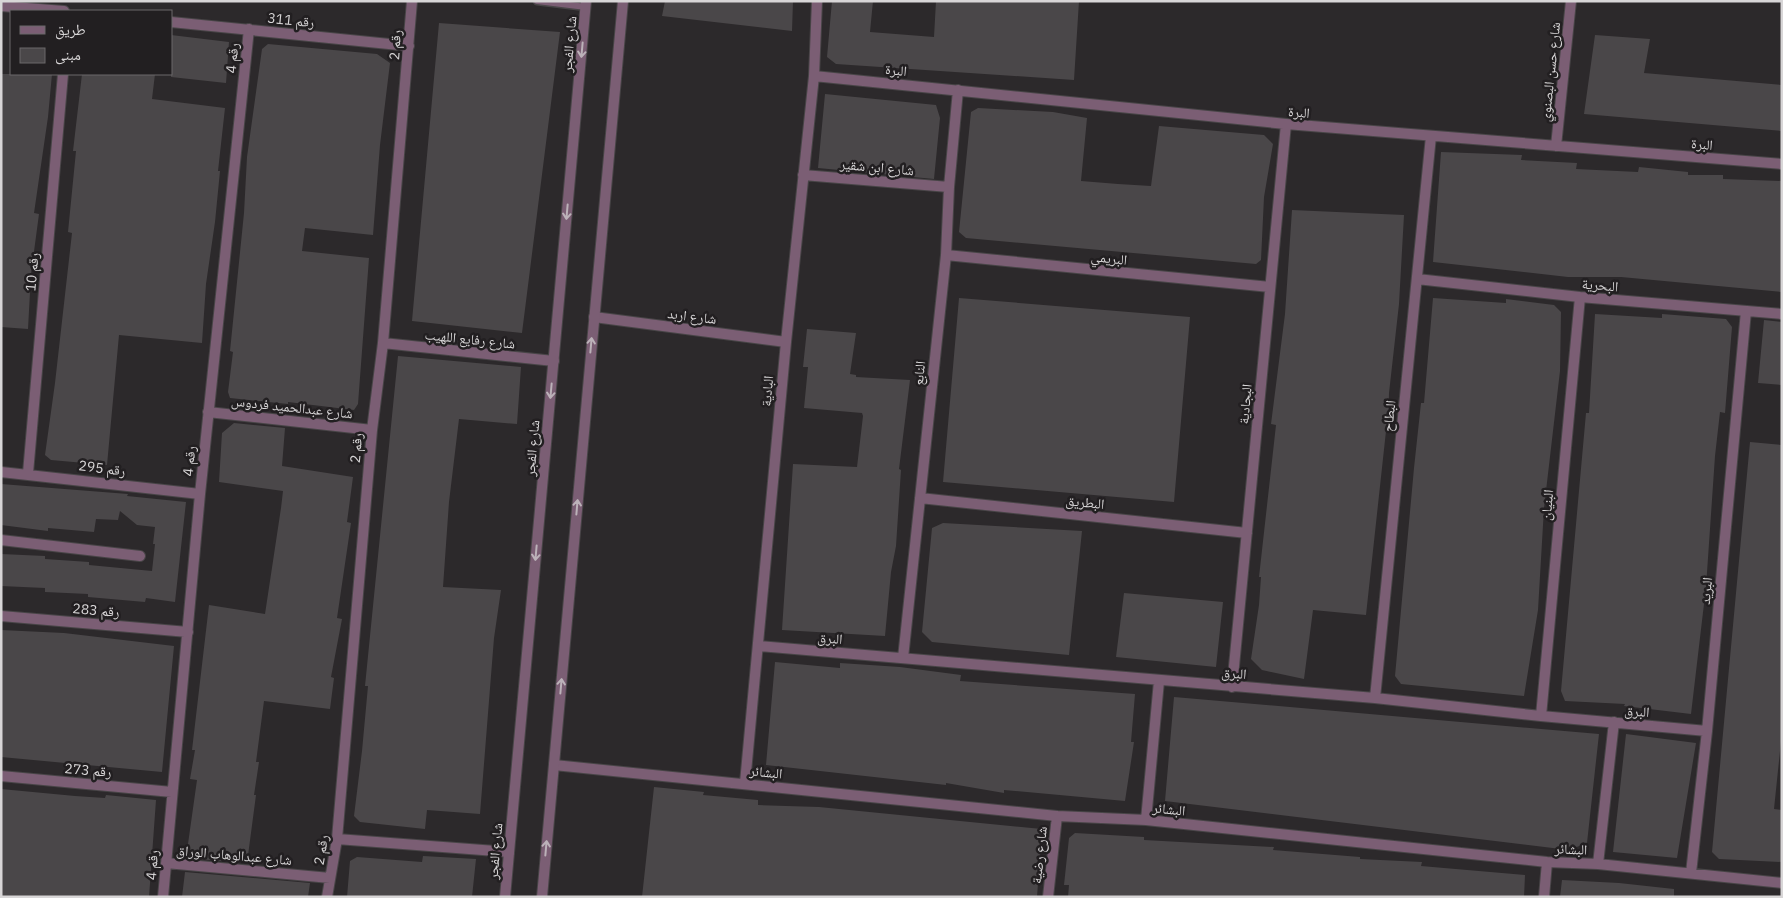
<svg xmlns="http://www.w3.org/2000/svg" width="1783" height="898" font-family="'IBM Plex Sans','Noto Naskh Arabic',sans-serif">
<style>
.building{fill:#4a4749}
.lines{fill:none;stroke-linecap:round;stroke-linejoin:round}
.service-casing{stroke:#484547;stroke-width:9}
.minor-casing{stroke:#484547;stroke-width:12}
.tertiary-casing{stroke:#484547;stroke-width:12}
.service{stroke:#7b5e74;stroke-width:6}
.minor{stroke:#7b5e74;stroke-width:10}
.tertiary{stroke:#7b5e74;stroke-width:10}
.oneway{stroke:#bcb2b9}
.labels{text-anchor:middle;stroke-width:5;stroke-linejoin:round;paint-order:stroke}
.street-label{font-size:14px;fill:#d8d6d7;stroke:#221f21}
</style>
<rect width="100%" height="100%" fill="#2c292b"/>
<path class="building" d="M665,1H793L792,31L662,16Z
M832,1H873L870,32L934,37L936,1H1079L1074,80L836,64L827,57Z
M439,23L560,32L522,333L412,321Z
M171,35L229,42L226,83L171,77Z
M1595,35L1650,39L1644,73L1782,85V131L1584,114Z
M268,44L377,54L390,63L380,145L373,235L305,228L302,251L369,258L358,404L354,410L288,402V404L230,398L228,392L233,352L230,351L244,213L247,157L262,49Z
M1,74H52L48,117L34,213L39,214L31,274L28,329L1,327Z
M82,74H155L152,99L225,108L218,171H220L215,222L206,284L202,343L119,335L107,465L51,460L45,455L55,383L72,233L68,232L76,151H73Z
M825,94L936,105L940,118L934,179L818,168Z
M978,108L1053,112L1087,118L1081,181L1118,184L1151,186L1159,126L1264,135L1273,144L1264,197L1261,260L1256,264L966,238L959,232L971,112Z
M1441,152L1522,155L1521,160L1577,163L1576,169L1638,172L1639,167L1688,172V175H1723V179L1782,181V292L1621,277H1568L1433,262Z
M1292,210L1404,215L1399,304L1389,393L1388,431H1386L1366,615L1313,610L1304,679L1262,670L1251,659L1259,605L1261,577H1259L1276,425L1271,424L1285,314Z
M959,298L1190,317L1174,502L943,482Z
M1433,298L1506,303V299L1554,305L1561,312L1560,371L1544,508L1538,610L1524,696L1401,684L1395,676L1414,468L1421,403H1424Z
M1595,314L1662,318V314L1726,319L1732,327L1725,413L1720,412L1715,456L1706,587L1691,714L1624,706L1625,704L1565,701L1561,691L1586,413H1589Z
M1764,320L1782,322V385L1758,383Z
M807,329L856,333L850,374L856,375V377L910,380L899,469L901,470L896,546L891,572L885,636L782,630L793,464L857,467L863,416L862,413L804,408L808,367H803Z
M398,356L521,367L517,424L459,419L449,502L443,587L501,590L494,638L480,814L427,810L425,829L360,822L354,816L362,751L368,686H365Z
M234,423L285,428L282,466L353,477L347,522L351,523L337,618L342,619L331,677L334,678L330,709L264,701L256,762H259L254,795H256L247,863L186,858L197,780L190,779L195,750H192L209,605L265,614L281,508L283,491L219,482L222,433Z
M1750,442L1782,445V732L1774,809L1782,810V862L1719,859L1712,852Z
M1,484L128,494L127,496L186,502L175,602L146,598L145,602L88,597V594L45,592V588L1,586V554L45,556V559L89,562V565L152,571L155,544H153L155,527L137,525L120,511L118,520L96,519L94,532L48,528V531L1,525Z
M943,523L1082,531L1069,655L932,642L922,632L932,528Z
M1124,593L1223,602L1216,667L1116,657Z
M1,630L64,633L174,646L162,772L1,757Z
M775,662L840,668V663L900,667L961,675L960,681L1135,694L1131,742H1134L1125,801L1004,790V793L946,783V785L766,765Z
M1174,697L1599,734L1587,843L1569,850L1165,801Z
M1626,734L1696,743L1677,858L1613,852Z
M654,787L704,792L703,795L758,800V805L819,807L1042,829L1037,897H642Z
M1,789L75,796L105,798L106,795L156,800L149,897H1Z
M1075,833L1144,837V840L1274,847L1273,850L1360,857V859L1422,862L1421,866L1525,875L1524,897H1068L1069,885H1064L1069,838Z
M423,856L476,859L472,897H347L350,861L357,857L422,862Z
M185,872L310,883L308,897H182Z
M1562,880L1619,883L1674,889V897H1560Z"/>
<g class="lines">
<g class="service-casing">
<path id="service" d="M537,1L586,7"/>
</g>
<g class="minor-casing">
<path id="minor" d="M1,6L64,11
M171,22L409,46
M814,76L1286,124L1782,164
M1556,146L1571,1
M803,175L949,187
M946,255L1270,287
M1417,279L1580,297L1782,314
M594,317L786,342
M383,343L554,361
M208,412L372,430
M1,472L200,494
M28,473L63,74
M920,498L1247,533
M1,540L140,556
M1,616L188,632
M758,646L1375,698L1541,716L1707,731
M903,658L946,255L949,187L958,90
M1232,687L1286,124
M1375,698L1431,136
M1541,716L1580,297
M554,765L1057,816L1146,820L1547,862L1598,864L1782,883
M1,776L172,792
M745,783L786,342L814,76L817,1
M1146,820L1159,681
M337,839L509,852
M166,863L330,878
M1598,864L1614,722
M1691,873L1707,731L1746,311
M163,897L200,494L249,29
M327,897L337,839L372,430L383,343L412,1
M1048,897L1057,816
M1544,897L1547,862"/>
</g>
<g class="tertiary-casing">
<path id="tertiary" d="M505,897L586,1
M542,897L623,1"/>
</g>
<use href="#service" class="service"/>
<use href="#minor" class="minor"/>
<use href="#tertiary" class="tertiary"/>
</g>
<defs><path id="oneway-shaft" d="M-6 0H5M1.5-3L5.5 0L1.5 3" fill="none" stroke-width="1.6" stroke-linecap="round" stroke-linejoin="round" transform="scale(1.25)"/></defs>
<g class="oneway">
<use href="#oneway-shaft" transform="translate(582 50) rotate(95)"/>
<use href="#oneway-shaft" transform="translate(567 212) rotate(95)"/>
<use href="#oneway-shaft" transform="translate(591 345) rotate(-85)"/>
<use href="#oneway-shaft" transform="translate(551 391) rotate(95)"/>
<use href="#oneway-shaft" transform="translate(577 507) rotate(-85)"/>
<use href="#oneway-shaft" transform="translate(536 553) rotate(95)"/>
<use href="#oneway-shaft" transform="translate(561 686) rotate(-85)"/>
<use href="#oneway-shaft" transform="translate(546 848) rotate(-85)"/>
</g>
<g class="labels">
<g class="street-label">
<text transform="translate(291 20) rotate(6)" y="5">رقم 311</text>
<text transform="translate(569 44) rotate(-85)" y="5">شارع الفجر</text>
<text transform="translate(395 45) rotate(-86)" y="5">رقم 2</text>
<text transform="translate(232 58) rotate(-84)" y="5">رقم 4</text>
<text transform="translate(896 70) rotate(6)" y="5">البرة</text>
<text transform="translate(1550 72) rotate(-84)" y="5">شارع حسن البصنوي</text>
<text transform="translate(1299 112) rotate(5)" y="5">البرة</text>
<text transform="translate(1702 144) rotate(5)" y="5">البرة</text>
<text transform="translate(877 167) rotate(5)" y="5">شارع ابن شقير</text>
<text transform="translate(1109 258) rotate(6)" y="5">البريمي</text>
<text transform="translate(32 272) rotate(-85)" y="5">رقم 10</text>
<text transform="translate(1600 285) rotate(5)" y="5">البحرية</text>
<text transform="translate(692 316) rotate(7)" y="5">شارع اربد</text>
<text transform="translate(470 339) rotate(6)" y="5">شارع رفايع اللهيب</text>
<text transform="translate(919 373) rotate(-84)" y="5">النابع</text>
<text transform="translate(767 391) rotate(-85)" y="5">البادية</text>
<text transform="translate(1245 404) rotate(-85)" y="5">البجادية</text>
<text transform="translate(292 407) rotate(6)" y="5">شارع عبدالحميد فردوس</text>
<text transform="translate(1389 416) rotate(-84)" y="5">البطاح</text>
<text transform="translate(356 448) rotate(-85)" y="5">رقم 2</text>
<text transform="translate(532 448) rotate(-85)" y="5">شارع الفجر</text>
<text transform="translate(189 461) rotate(-84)" y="5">رقم 4</text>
<text transform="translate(102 468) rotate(7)" y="5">رقم 295</text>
<text transform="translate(1085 502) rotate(6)" y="5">البطريق</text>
<text transform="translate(1547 505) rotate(-85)" y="5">البنيان</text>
<text transform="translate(1706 591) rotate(-85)" y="5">البريد</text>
<text transform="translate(96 610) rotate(5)" y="5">رقم 283</text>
<text transform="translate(830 638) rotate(5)" y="5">البرق</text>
<text transform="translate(1234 673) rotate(5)" y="5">البرق</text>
<text transform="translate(1637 711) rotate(5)" y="5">البرق</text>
<text transform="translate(88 770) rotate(5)" y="5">رقم 273</text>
<text transform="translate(766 772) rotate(6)" y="5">البشائر</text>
<text transform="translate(1169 809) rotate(6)" y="5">البشائر</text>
<text transform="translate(1571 849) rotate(2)" y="5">البشائر</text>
<text transform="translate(321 850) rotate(-81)" y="5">رقم 2</text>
<text transform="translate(495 851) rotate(-85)" y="5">شارع الفجر</text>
<text transform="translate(234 855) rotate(5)" y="5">شارع عبدالوهاب الوراق</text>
<text transform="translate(1039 855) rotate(-84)" y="5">شارع رضية</text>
<text transform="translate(152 865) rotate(-85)" y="5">رقم 4</text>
</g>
</g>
<rect width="1783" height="898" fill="none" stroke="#d8d6d7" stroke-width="5"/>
<rect x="10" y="10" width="162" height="65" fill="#221f21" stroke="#6b686a"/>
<rect x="20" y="26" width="25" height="8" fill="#7b5e74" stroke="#6b686a"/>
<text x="55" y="35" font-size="15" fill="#d8d6d7">طريق</text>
<rect x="20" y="48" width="25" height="15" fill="#4a4749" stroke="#6b686a"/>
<text x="55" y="60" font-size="15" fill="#d8d6d7">مبنى</text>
</svg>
